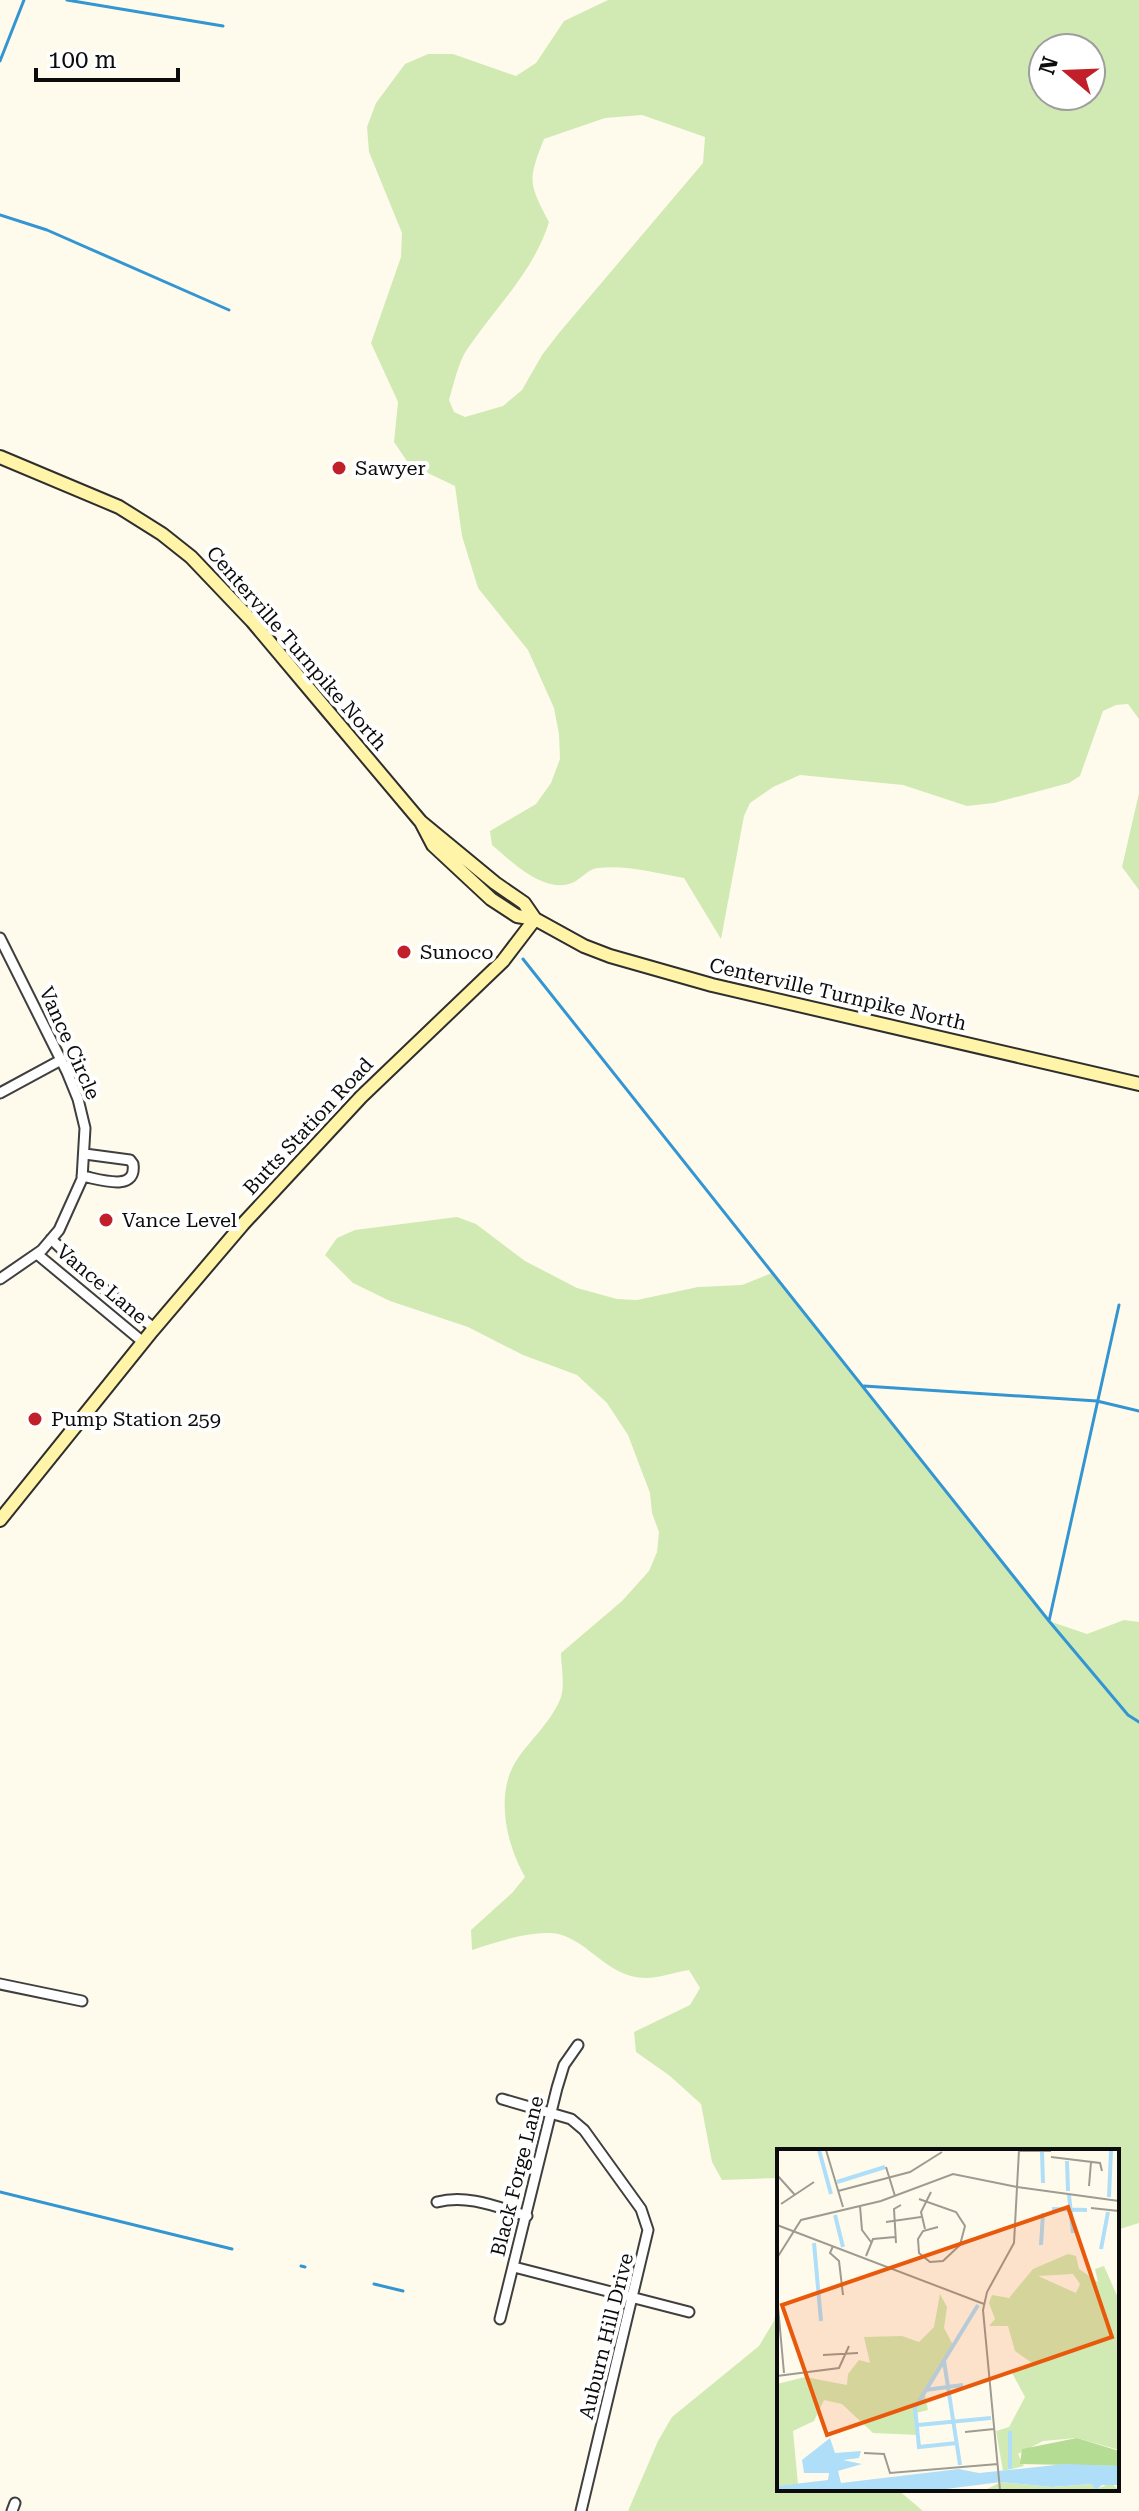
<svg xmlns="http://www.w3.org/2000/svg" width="1139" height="2511" font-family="'Roboto Serif',serif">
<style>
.green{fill:#d1eab4;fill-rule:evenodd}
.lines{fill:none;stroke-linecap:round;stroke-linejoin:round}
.stream{stroke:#3395d2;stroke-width:3}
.minor-casing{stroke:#3f3f3f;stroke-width:13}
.secondary-casing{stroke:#2e2e2e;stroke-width:16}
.minor{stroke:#fff;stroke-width:9}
.secondary{stroke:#fff4a7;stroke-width:12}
.poi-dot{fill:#c1202a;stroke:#fff;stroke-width:3}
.labels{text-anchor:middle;stroke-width:8;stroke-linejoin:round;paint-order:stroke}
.poi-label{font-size:20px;fill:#0c0c0c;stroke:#fff;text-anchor:start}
.street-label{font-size:20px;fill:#0c0c0c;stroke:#fff}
.inset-river{fill:none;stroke:#afdef8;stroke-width:4}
.inset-road{fill:none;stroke:#9e9b92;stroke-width:2}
.view{fill:#e8590c;fill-opacity:0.15;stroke:#e8590c;stroke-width:4}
.inset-edge{fill:none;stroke:#0c0c0c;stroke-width:4}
</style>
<rect width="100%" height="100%" fill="#fffbec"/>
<path class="green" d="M608,0H1139V719L1128,704L1116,705L1103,711L1080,776L1069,783L994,803L967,806L903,785L800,775L773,787L750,803L744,816L721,939L684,878C655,873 627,865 598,868C587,869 582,879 572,883C543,894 511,861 492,845L490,831L536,804L551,783L560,759L559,734L554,708L528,650L478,588L462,536L455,486L409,464L394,442L398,402L371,343L401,257L402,233L369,152L367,127L376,103L405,64L428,54H453L516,76L536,63L564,21ZM1091,48V96H1043V48ZM642,115L705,137L703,163L559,333L542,355L522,390L503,406L465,417L454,412L449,400C454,384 458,362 468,348C496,307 534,271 549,222C528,182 528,180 544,139L605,118Z
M1139,793V890L1122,867Z
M457,1217L476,1224L525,1261L577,1288L617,1299L637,1300L698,1287L742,1285L772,1273L1049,1621L1087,1634L1124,1620L1139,1622V2223L1117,2230V2151H779V2178L722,2180L712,2162L701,2104L670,2076L636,2052L634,2032L690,2005L700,1988L689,1970C675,1972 660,1978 646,1978C605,1978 586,1935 551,1933C525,1932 497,1942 472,1950L471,1930L512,1893L525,1877C506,1844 494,1792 518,1758C532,1738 552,1721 561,1697C565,1684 561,1666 561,1653L622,1601L649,1571L657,1552L659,1532L652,1513L650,1493L628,1435L607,1403L577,1375L523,1355L468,1327L390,1301L353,1283L325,1255L337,1238L355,1230Z
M779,2294V2489H897L923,2511H628L658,2441L672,2417L759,2346L774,2321Z"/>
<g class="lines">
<path class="stream" d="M67,0L223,26
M0,61L24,0
M0,215L47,230L229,310
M523,959L1049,1621L1128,1715L1139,1722
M864,1386L1097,1401L1139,1411
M1049,1621L1119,1305
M0,2192L232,2249
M301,2266L305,2267
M374,2284L403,2291"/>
<g class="minor-casing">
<path id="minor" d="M0,938L67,1072L78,1099L85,1128L82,1179L59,1230L42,1250L0,1279
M0,1093L61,1060
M82,1176C99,1179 137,1193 133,1164L130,1160L85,1154
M51,1239L103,1288L154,1328
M37,1254L143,1342
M0,1984L82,2001
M502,2099L571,2119L584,2130L641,2209L648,2230L581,2511
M437,2202C468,2194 497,2207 527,2216
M514,2267L689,2312
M500,2319L557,2088L564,2065L578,2045
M12,2511L15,2503"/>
</g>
<g class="secondary-casing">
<path id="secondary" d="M0,457L119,507L162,534L191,557L252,621L331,715L421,822L433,845L491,899L517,916L535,919
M421,822L495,883L524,903L535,919L584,946L610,956L712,985L1139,1084
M0,1520L152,1331L243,1224L361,1097L503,961L535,919"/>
</g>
<use href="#minor" class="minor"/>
<use href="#secondary" class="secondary"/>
</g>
<g class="poi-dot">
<circle cx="339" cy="468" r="8"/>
<circle cx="404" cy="952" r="8"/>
<circle cx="106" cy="1220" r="8"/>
<circle cx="35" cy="1419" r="8"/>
</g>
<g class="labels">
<g class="poi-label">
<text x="355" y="475">Sawyer</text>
<text x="420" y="959">Sunoco</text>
<text x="122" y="1227">Vance Level</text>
<text x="51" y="1426">Pump Station 259</text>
</g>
<g class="street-label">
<text transform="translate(297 648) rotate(49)" y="7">Centerville Turnpike North</text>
<text transform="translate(838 994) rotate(13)" y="7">Centerville Turnpike North</text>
<text transform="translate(70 1043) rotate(66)" y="7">Vance Circle</text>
<text transform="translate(308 1126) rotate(-47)" y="7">Butts Station Road</text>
<text transform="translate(102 1284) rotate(40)" y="7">Vance Lane</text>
<text transform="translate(517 2176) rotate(-76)" y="7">Black Forge Lane</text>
<text transform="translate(606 2336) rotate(-76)" y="7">Auburn Hill Drive</text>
</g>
</g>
<g transform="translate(777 2149)">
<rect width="342" height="342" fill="#fffbec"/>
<path d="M291,105L299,107L302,120L321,133L318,120L327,117L342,151V301L300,289L266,292L241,305L247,317L226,322L219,282L232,278L248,248L234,222L255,214L238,202L231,177H212L218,170L212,154L215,146L232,149L256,120ZM296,125L303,135L299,144L261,127ZM163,145L170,158L167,179L176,196L147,241L151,261L139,264L141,286L96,284L65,255L47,251L37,272L16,282L21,335L0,337V235L28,228L70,236L71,225L82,211L93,214L87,188L125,187L142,193L157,178ZM224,333L274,338L316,335L319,340L334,334L342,341H208Z" fill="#d1eab4" fill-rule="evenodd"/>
<path d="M300,289L342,302V317L243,315L245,300Z" fill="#b5dc93"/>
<path d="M53,289L58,304L84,302L82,309L66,311L85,315L61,322L64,334L182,320L202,324L288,315L342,317V336H325L319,341L315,335L274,338L224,333L161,341H0V337L51,331L52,324H27L25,311Z" fill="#afdef8"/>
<path class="inset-river" d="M42,1L54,45M265,3L266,34M290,12L291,42M60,33L108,18M292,46L296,84M332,48L334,2M275,60L310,61M58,66L66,98M37,94L44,172M264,96L266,64M324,100L331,63M167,212L183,316M148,241L186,236M141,276L214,269M233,282V320M180,294L142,298L138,259L201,156"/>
<path class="inset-road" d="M49,1L66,58M341,1L342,28M243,2H274M274,8L323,14L325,22M109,18L118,47M0,26L18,46M312,37L314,13M240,38L342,52M61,42L133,23L165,3M142,50L179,63L188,77L183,96L166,112L153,113L142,104L141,90L146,82L161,78M4,55L37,33M83,57L85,81L94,93M314,59L342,62M109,73L144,68M0,76L207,155M148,80L144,63L154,43M119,94L117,60L124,56M56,97L53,104L62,112L66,146M89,107L96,90L118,88M0,109L24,71L104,52L176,25L240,38M1,158L7,224M46,206L81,204M0,227L62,219L72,197M188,283L217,280M87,304L107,305L113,324L221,315M223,341L206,161L210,143L237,94L242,1"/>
<path class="view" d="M291,58L335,188L50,286L5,156Z"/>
<rect width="342" height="342" class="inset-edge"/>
</g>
<g transform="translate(1067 72) rotate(289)"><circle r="38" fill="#ffffff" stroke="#9e9e9e" stroke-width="2"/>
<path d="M0-6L14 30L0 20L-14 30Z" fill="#c1202a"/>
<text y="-12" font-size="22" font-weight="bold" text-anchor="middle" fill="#0c0c0c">N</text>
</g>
<path d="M36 68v12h142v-12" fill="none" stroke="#0c0c0c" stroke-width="4"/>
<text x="48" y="68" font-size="24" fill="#0c0c0c" stroke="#ffffff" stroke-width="6" paint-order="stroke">100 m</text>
</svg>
